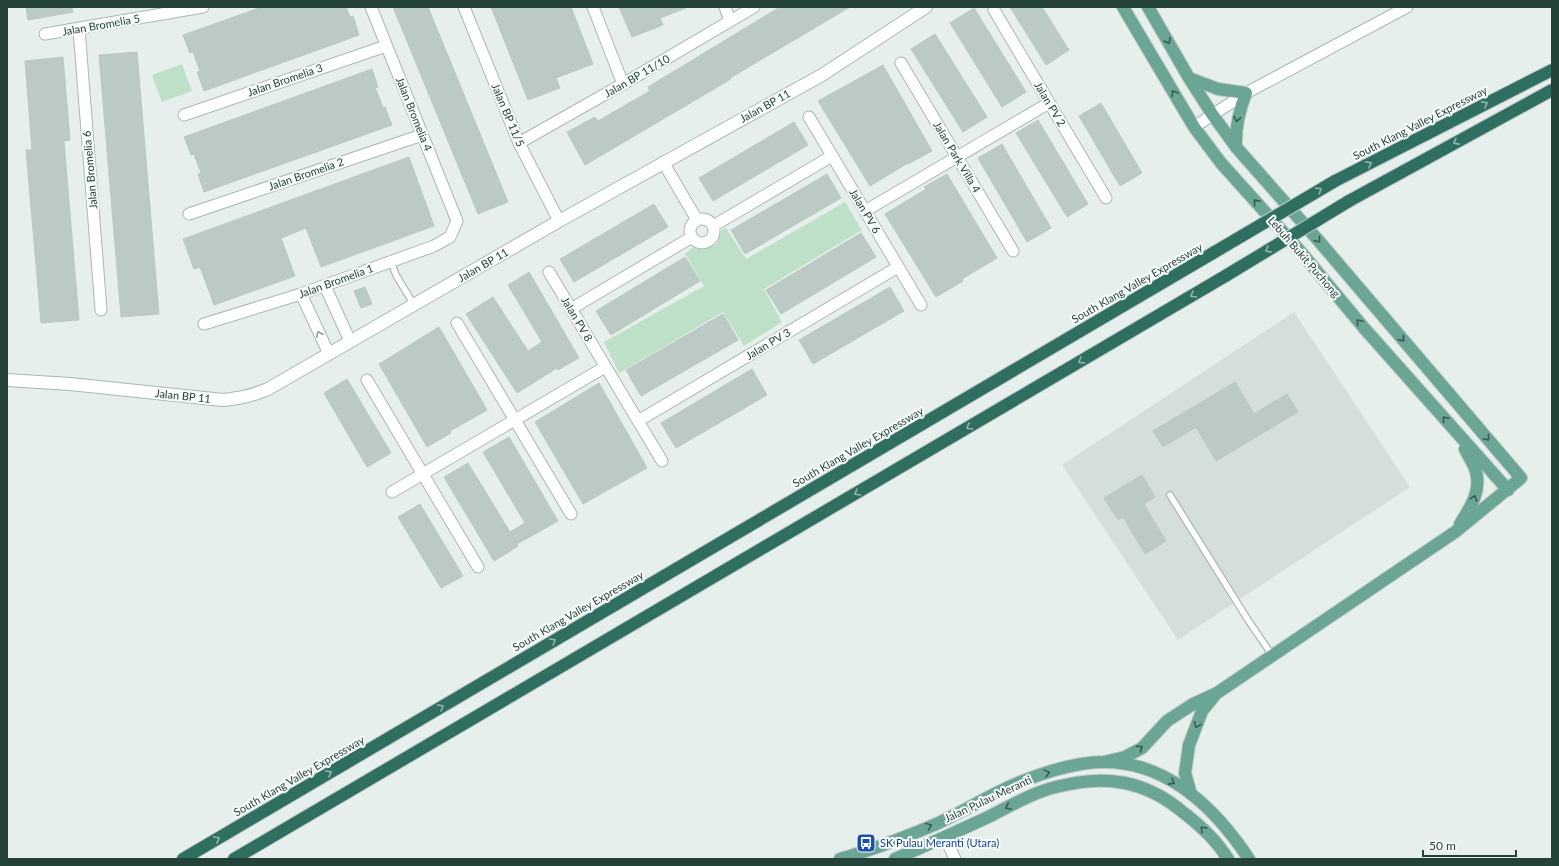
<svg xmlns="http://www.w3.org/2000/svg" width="1559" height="866" font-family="Lato,sans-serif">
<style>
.built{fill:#d4dfda}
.green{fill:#bfe0c8}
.building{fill:#bbcac4;stroke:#b8c9c2}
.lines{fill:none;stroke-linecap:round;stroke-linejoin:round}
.service-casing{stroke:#a8b8b2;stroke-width:8}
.minor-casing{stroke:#a8b8b2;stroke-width:13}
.tertiary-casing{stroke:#a8b8b2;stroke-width:14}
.primary-casing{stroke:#c2cac8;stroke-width:14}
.motorway-casing{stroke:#c2cac8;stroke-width:14}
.service{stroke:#fff;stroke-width:5.5}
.minor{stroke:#fff;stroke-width:11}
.tertiary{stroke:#fff;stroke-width:12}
.primary{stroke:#6aa596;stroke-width:12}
.motorway{stroke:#2f6f62;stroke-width:12}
.motorway-bridge-casing{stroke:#c2cac8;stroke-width:14;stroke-linecap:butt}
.motorway-bridge{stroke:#2f6f62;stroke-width:12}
.oneway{stroke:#365b51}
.oneway2{stroke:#93b5ae}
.oneway3{stroke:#92a09c}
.labels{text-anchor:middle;stroke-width:4;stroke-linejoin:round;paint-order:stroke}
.street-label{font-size:11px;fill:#24423a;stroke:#f7fbf9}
.transit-label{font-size:11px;fill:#164399;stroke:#f7fbf9;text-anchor:start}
</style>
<rect width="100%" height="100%" fill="#e6efeb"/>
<path class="built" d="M1294,312L1410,487L1178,640L1062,465Z"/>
<path class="green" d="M182,64L192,91L162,102L152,75Z
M845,202L862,230L764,289L782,322L744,346L723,312L619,373L604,342L704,286L685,254L692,248H709L717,244L721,231L726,228L746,259Z"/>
<path class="building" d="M26,7H72L73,12L28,20Z
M262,7H346L350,17L353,16L359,35L204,91L197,72L200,71L193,52L190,53L183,35Z
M393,7H428L508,202L478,214Z
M491,7H571L593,64L556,78L560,88L528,100Z
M619,7H686V8L660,18L663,25L632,37Z
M780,7H850L730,78L731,79L585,165L567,132L595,117L598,121L650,91L648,87Z
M1010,7H1042L1069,50L1046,65Z
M974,8L1026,92L1002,107L950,23Z
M935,34L987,117L963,132L911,49Z
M137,52L159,314L121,317L99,55Z
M63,57L70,140L64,141L79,320L41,323L26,150H32L25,61Z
M883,65L932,151L908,164V163L870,186L818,101Z
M372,69L378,87L375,88L379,97L383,108L385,107L392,125L204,192L198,174L201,173L194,154L191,155L184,137Z
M1101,103L1142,173L1120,186L1079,116Z
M1038,120L1088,204L1067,217L1016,133Z
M794,122L808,145L713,201L699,178Z
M1002,144L1051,228L1027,242L978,158Z
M409,157L434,226L321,267L306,228L281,238L295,276L214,305L200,267L194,269L183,239Z
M827,174L841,198L745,254L731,230Z
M947,174L997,258L962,279L963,281L936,297L885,214L926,189L924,187Z
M654,204L668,227L574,282L560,259Z
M861,233L876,257L781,314L766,290Z
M685,257L700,281L611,335L596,311Z
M529,272L579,358L558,370L557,368L517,393L466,314L493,297L528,351L542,342L508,285Z
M365,287L372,304L361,308L354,291Z
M890,287L904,311L813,364L799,340Z
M723,314L738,340L641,396L626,370Z
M439,327L487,410L450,431L451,433L427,447L379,364Z
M752,369L767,395L676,448L661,423Z
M347,379L391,453L367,467L324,393Z
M1235,382L1254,414L1287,394L1298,412L1216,461L1196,427L1163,447L1153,431Z
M599,383L647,468L583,504L535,422Z
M509,437L558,521L517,544L518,546L494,561L444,477L468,463L510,532L525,523L483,452Z
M1142,475L1155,497L1144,504L1166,541L1145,554L1123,517L1118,520L1104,498Z
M420,504L463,576L441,588L398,517Z"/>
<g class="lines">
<g class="service-casing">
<path id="service" d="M391,262L396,275L414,305
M1170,495L1248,620L1272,655"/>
</g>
<g class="minor-casing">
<path id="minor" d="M464,7L519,143L559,221
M593,7L623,84
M725,7L730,21
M994,10L1106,198
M79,29L101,310
M45,34L203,7
M901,63L1013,251
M184,115L386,46
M809,117L921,305
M1194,127L1246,93L1407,7
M519,143L623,84L754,7
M663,162L697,220
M865,211L1049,103
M189,214L422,135
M690 231a12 12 0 1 1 24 0a12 12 0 1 1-24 0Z
M713,226L832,156
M549,272L662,461
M325,286L350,341
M301,294L329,354
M571,309L692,237
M457,323L571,514
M204,324L301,294L434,246L450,237L457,221L371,7
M367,380L478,567
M638,421L898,267
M392,492L605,367
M945,837L955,859"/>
</g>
<g class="tertiary-casing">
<path id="tertiary" d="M7,380L70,384L223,400C241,398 251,396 268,389L559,221L822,75L926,7"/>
</g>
<g class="primary-casing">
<path id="primary" d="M1123,7L1194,127L1221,163L1300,251L1364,328L1508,490
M1189,78L1218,89L1246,93C1239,111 1235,127 1236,147
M1460,524C1470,508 1483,489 1475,469C1473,462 1468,456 1465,449
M1104,762L1125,757L1142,748L1167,721L1193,704L1217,693L1455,532L1521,478L1318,240L1236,147L1212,114L1189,78L1148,7
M1191,794L1185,773L1189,745L1202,711L1215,695
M840,859C872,850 903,838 934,825C963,812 989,795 1018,783C1045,772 1075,762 1104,762C1168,762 1216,809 1249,859
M895,859C925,846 954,833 984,819C1007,808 1031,793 1056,787C1105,774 1145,780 1184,813C1201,826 1217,841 1228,859"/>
</g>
<g class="motorway-casing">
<path id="motorway" d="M1335,181L1552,70
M1349,201L1552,90
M183,859L1213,253
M234,859L1227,275"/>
</g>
<use href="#service" class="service"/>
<use href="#minor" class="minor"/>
<use href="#tertiary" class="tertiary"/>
<use href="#primary" class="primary"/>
<use href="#motorway" class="motorway"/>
<g class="motorway-bridge-casing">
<path id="motorway-bridge" d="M1213,253L1335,181
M1227,275L1349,201"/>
</g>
<use href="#motorway-bridge" class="motorway-bridge"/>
</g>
<defs><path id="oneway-chevron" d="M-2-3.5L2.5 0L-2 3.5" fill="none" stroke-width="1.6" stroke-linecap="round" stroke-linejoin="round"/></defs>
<g class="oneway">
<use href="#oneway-chevron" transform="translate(1168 41) rotate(60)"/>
<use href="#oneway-chevron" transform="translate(1174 93) rotate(-121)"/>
<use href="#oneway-chevron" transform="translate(1237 119) rotate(101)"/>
<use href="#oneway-chevron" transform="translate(1256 202) rotate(-132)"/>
<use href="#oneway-chevron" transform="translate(1318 240) rotate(49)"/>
<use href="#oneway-chevron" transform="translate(1359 322) rotate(-130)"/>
<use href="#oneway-chevron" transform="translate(1402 339) rotate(49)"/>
<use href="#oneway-chevron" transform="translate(1445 419) rotate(-131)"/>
<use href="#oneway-chevron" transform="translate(1487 438) rotate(49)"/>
<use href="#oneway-chevron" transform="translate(1474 498) rotate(-73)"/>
<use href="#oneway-chevron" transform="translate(1197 725) rotate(111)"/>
<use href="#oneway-chevron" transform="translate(1140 748) rotate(-35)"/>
<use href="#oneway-chevron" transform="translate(1047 773) rotate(-15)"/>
<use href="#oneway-chevron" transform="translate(1172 782) rotate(29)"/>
<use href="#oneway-chevron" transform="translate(1008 807) rotate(155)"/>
<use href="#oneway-chevron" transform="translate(929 826) rotate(-23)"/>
<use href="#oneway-chevron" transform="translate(1203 829) rotate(-135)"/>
</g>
<g class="oneway2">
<use href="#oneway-chevron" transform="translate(1485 104) rotate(-27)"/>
<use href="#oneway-chevron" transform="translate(1456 142) rotate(152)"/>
<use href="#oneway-chevron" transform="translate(1369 164) rotate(-27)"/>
<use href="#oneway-chevron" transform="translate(1319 190) rotate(-31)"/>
<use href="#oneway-chevron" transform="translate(1268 250) rotate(149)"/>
<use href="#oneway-chevron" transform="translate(1193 295) rotate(150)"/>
<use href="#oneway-chevron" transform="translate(1081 361) rotate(150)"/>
<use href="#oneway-chevron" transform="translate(969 427) rotate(150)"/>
<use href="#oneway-chevron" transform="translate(857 493) rotate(150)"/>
<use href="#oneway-chevron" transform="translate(553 641) rotate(-30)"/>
<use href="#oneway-chevron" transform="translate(441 707) rotate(-30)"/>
<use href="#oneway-chevron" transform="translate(329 773) rotate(-30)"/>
<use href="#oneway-chevron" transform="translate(217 839) rotate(-30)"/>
</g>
<use class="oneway3" href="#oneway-chevron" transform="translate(319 334) rotate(-115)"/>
<defs>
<g id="bus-square" transform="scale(1)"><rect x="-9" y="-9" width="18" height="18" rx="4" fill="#1a4fb4" stroke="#f7fbf9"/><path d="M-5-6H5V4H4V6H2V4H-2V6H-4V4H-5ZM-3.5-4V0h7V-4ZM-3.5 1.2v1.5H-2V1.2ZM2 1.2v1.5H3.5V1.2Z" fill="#fff"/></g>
</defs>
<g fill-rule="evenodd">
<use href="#bus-square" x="866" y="843"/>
</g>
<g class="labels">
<g class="street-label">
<text transform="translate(101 25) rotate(-10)" y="4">Jalan Bromelia 5</text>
<text transform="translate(637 76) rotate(-30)" y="4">Jalan BP 11/10</text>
<text transform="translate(285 80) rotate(-19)" y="4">Jalan Bromelia 3</text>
<text transform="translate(1050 104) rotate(59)" y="4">Jalan PV 2</text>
<text transform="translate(765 106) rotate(-29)" y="4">Jalan BP 11</text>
<text transform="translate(414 114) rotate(68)" y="4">Jalan Bromelia 4</text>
<text transform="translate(508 115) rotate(67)" y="4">Jalan BP 11/5</text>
<text transform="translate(1420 123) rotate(-27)" y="4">South Klang Valley Expressway</text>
<text transform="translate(957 157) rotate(59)" y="4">Jalan Park Villa 4</text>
<text transform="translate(90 170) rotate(-95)" y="4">Jalan Bromelia 6</text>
<text transform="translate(306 174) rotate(-19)" y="4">Jalan Bromelia 2</text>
<text transform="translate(865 211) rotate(59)" y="4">Jalan PV 6</text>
<text transform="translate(1304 257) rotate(49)" y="4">Lebuh Bukit Puchong</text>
<text transform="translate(483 265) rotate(-30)" y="4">Jalan BP 11</text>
<text transform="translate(336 281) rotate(-20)" y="4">Jalan Bromelia 1</text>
<text transform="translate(1137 283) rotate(-30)" y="4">South Klang Valley Expressway</text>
<text transform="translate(577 319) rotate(59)" y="4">Jalan PV 8</text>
<text transform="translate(768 344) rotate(-31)" y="4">Jalan PV 3</text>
<text transform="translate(183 396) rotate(6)" y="4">Jalan BP 11</text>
<text transform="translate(858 447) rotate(-30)" y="4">South Klang Valley Expressway</text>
<text transform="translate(578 611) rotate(-30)" y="4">South Klang Valley Expressway</text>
<text transform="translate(299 776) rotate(-30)" y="4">South Klang Valley Expressway</text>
<text transform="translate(988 799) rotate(-25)" y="4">Jalan Pulau Meranti</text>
</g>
<g class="transit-label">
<text x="880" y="847">SK Pulau Meranti (Utara)</text>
</g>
</g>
<rect width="1559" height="866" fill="none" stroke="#24423a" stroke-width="16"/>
<path d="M1423 850v6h93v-6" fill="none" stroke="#24423a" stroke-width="2"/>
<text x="1429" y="850" font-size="12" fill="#24423a" stroke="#f7fbf9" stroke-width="3" paint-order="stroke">50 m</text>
</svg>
